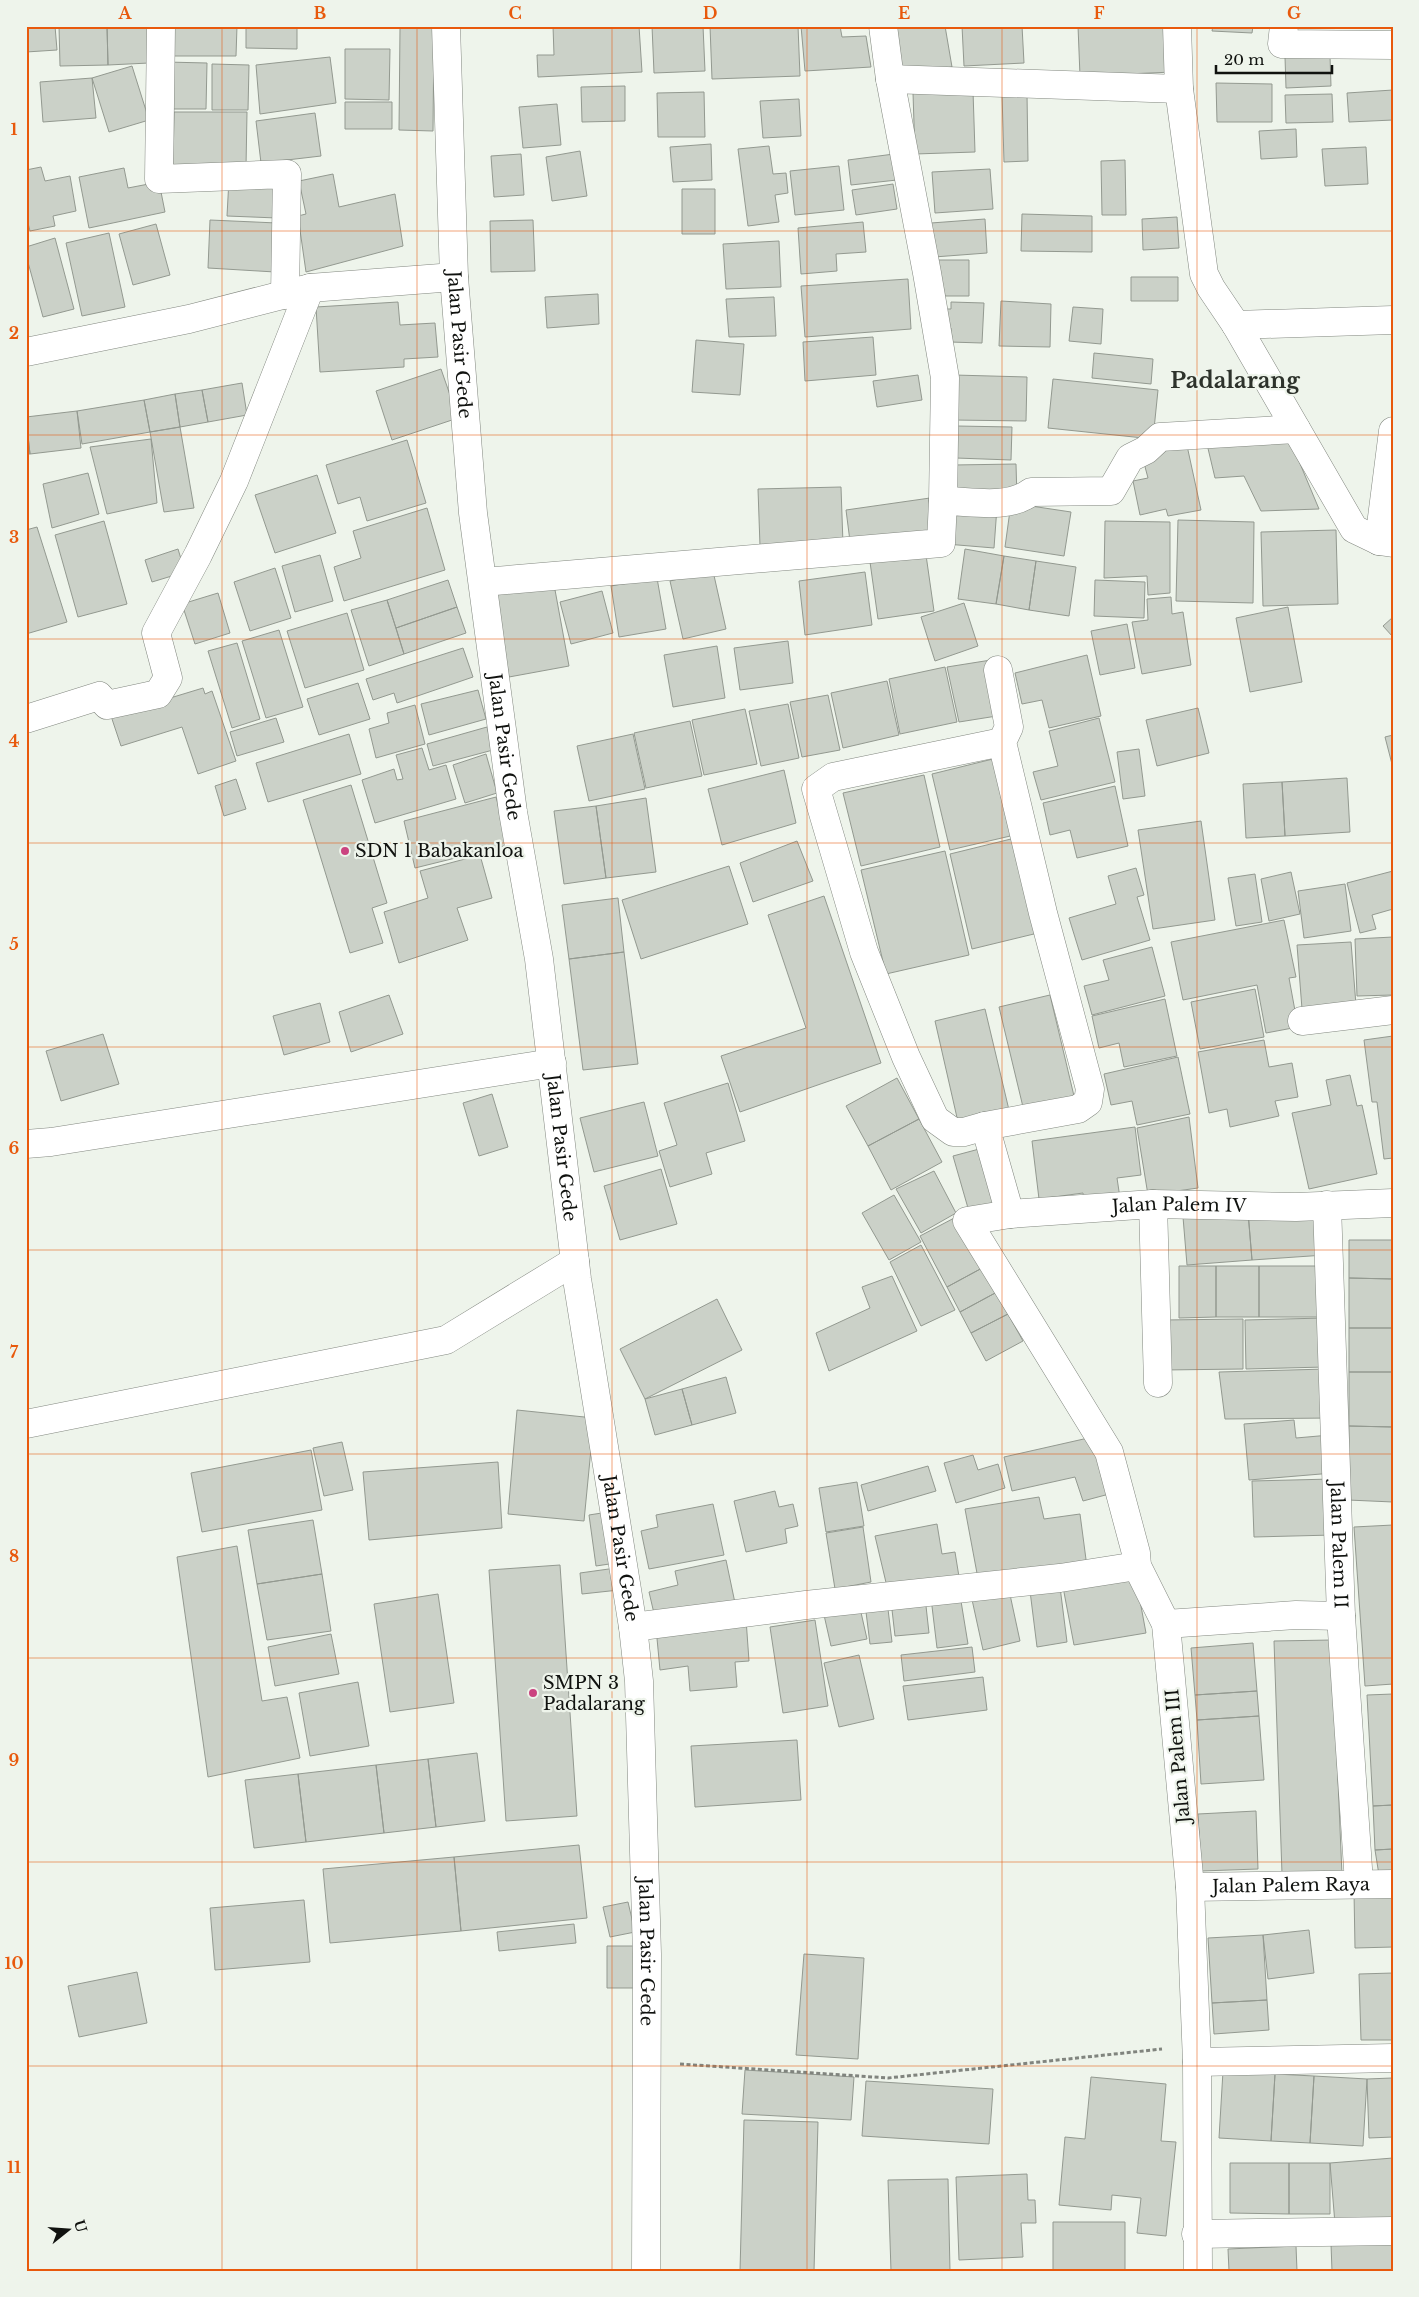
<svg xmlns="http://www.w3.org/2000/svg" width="1419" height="2297" font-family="'Libre Baskerville',serif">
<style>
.building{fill:#cbd1c8;stroke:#939990}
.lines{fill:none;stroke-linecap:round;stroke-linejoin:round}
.minor-casing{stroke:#838880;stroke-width:29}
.path{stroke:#80847e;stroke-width:3;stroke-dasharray:4 2.5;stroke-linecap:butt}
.minor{stroke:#fff;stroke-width:28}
.grid{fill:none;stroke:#e8590c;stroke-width:1;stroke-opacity:0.55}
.poi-dot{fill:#cb4380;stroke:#eef4eb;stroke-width:2}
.labels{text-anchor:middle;stroke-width:4.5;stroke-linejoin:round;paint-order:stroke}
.street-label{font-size:18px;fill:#10120f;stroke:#eef4eb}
.poi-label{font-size:18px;fill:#10120f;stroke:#eef4eb;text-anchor:start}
.district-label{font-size:22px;font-weight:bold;fill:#2d322b;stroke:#eef4eb}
.neatline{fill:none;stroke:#e8590c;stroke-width:2}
.grid-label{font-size:16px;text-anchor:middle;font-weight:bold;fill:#e8590c}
</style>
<rect width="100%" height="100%" fill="#eef4eb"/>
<path class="building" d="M26,26H55L57,50L26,52Z
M59,26H107L108,65L60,66Z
M107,26H148L149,63L108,65Z
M170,26H237L236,56H170Z
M246,26H297V49L246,48Z
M553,26H639L642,72L538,77L537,55H554Z
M652,26H703L705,71L654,73Z
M710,26H798L800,76L712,79Z
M801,26H840L842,37L866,36L871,67L805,71Z
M892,26H945L952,67L900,75Z
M962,26H1022L1024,63L964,66Z
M1078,26H1171L1173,72L1080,76Z
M1213,26H1253L1252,33L1212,31Z
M400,28H434L433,131L399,130Z
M345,49H390L389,100L345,99Z
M1330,56L1331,86L1286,88L1285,57Z
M330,57L336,103L260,114L256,65Z
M166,62L207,63L206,109H166Z
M212,64L249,65L248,110H212Z
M132,66L149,120L109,132L92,78Z
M92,78L96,118L43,122L40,82Z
M1216,83L1272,84V122H1217Z
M625,86V121L582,122L581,87Z
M1393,90V120L1349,122L1347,93Z
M973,91L975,152L915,154L913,93Z
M704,92L705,137H658L657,93Z
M1002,94H1027L1028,161L1004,162Z
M1332,94L1333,122L1286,123L1285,95Z
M799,99L801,136L763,138L760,101Z
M345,102H392V129H345Z
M557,104L561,145L523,148L519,107Z
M174,112H247L246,167L173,166Z
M315,113L321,156L261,163L256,121Z
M1296,129L1297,157L1261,159L1259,131Z
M711,144L712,180L673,182L670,147Z
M769,146L773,174L786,173L788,193L775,195L779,222L748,226L738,149Z
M1366,147L1368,184L1325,186L1322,149Z
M580,151L587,196L552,201L546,157Z
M521,154L524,195L494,197L491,156Z
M894,154L897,180L851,185L848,160Z
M1125,160L1126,215H1102L1101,161Z
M839,166L844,210L795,215L790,171Z
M41,167L45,181L70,176L76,211L53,216L55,226L30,231L26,215V170Z
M124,168L128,188L159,182L165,212L89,228L79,177Z
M990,169L993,209L935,213L932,172Z
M333,174L339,207L395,194L403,246L306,272L298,216L306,214L299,181Z
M229,179L278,181L277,218L227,216Z
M893,184L897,209L856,215L852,190Z
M682,189H715V234H682Z
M1022,214L1092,216V252L1021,251Z
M1177,217L1179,248L1143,250L1142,219Z
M985,219L987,253L934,257L931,223Z
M210,220L277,223L275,272L208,268Z
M533,220L535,271L491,272L490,221Z
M863,222L866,252L836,254L837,271L801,274L798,228Z
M156,224L170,275L133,285L119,234Z
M109,233L125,307L82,316L66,243Z
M55,238L74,309L43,317L26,255V247Z
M779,241L781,287L726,289L723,244Z
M936,260H969V296H936Z
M1131,277H1178V301H1131Z
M908,279L911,329L805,337L801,286Z
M598,294L599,324L547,328L545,297Z
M774,297L776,336L729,337L726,299Z
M1001,301L1051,304L1050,347L999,346Z
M398,302L400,325L435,323L438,357L404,359V367L320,372L316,307Z
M951,302L984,303L982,343L950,342L951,328L945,327V309H951Z
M1073,307L1103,309L1101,344L1069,341Z
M873,337L876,375L805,381L803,342Z
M696,340L744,344L740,395L692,392Z
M1094,353L1153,359L1151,384L1092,378Z
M441,369L458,418L392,440L376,391Z
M918,375L922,400L877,407L873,381Z
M954,375L1027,377L1026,421L953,420Z
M1053,379L1158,390L1153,439L1048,428Z
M242,383L247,415L208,422L202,390Z
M202,390L208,422L180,427L175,394Z
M175,394L180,427L150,432L144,400Z
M144,400L150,432L82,444L77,411Z
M77,411L81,448L30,454L26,417Z
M26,419L30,454H26Z
M957,426L1012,427L1011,460L956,458Z
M180,427L194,508L164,512L150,432Z
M1288,435L1319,509L1261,511L1244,476L1215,478L1206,440Z
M151,439L157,503L107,514L90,447Z
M407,440L426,503L367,521L360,497L338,504L326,465Z
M1186,441L1201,510L1168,516L1166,509L1140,515L1133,481L1148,478L1144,463L1153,448Z
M1016,464L1017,499H954V465Z
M88,473L99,514L52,528L43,484Z
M317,475L336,533L275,553L255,495Z
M841,487L843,544L760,546L758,489Z
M930,498L936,538L851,549L846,510Z
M949,503L997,507L994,548L946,544Z
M1011,503L1071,512L1064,556L1005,547Z
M427,508L445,570L344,601L334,567L361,558L353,531Z
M1178,520L1254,522L1253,603L1176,601Z
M104,521L127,604L78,617L55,535Z
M1105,521L1170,522V593L1148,595L1147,576L1104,578Z
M37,527L67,622L26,634V530Z
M1336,530L1338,604L1263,606L1261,532Z
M925,548L934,611L878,619L869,555Z
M178,549L185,572L152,582L145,560Z
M965,549L1004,556L996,604L958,599Z
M320,555L333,601L295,612L282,566Z
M1004,556L1036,561L1029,610L996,604Z
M1036,561L1076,567L1069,616L1029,610Z
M275,568L291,618L250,631L234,582Z
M713,571L726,629L683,639L670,581Z
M865,572L872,625L805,635L799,581Z
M657,578L666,629L619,637L611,586Z
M553,579L569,666L509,677L493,590Z
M448,580L457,607L396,628L387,600Z
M1095,580L1145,582L1144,618L1094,616Z
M602,591L613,633L571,644L560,602Z
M218,593L230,633L195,644L182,604Z
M1171,597L1172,614L1183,612L1191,665L1142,674L1132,622L1148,620L1147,599Z
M387,600L404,654L369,666L351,610Z
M964,603L978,646L935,661L921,617Z
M457,607L466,633L404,654L396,628Z
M1288,607L1302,682L1250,692L1236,618Z
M347,613L364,670L305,688L287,631Z
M1393,617V637L1383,626Z
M1127,624L1135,668L1100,675L1091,631Z
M279,630L303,707L266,718L242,641Z
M788,641L793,683L740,690L734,648Z
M237,643L260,719L232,728L208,651Z
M717,646L725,698L673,707L664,655Z
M463,648L473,677L397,703L394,693L373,700L366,679Z
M1087,655L1101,716L1049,728L1042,700L1022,704L1015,673Z
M991,660L1003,715L959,722L947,667Z
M945,667L957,722L900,734L889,679Z
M887,681L899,735L843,748L831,693Z
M358,683L370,719L319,735L307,699Z
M203,688L205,694L212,691L236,761L198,774L182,727L121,746L111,716Z
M478,690L486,719L429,735L421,704Z
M828,695L840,750L802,757L790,702Z
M788,704L799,758L761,766L749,711Z
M415,705L425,744L376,758L369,729L389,723L387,713Z
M1198,708L1209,753L1157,766L1146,720Z
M745,709L757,764L704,775L692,720Z
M276,718L284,742L237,756L230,732Z
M1099,718L1115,782L1041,800L1033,772L1058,766L1049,731Z
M690,721L702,776L646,788L634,733Z
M487,727L493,750L433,766L427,744Z
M349,734L361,774L268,802L256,763Z
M633,734L645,789L589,801L577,746Z
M1393,735V768L1385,737Z
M422,748L429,770L446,765L456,799L375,823L362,780L394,769L397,780L403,779L396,755Z
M1139,749L1145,796L1123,799L1117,752Z
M486,754L497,793L465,803L453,765Z
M1001,757L1019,834L950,850L932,774Z
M784,770L796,823L722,845L708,789Z
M924,775L940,847L861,866L843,793Z
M1347,778L1350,832L1285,836L1282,782Z
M236,779L246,809L224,816L215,786Z
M1282,782L1285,836L1246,838L1243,784Z
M351,785L387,903L372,908L383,943L350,953L303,800Z
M1115,786L1128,846L1077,858L1070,830L1050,835L1043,803Z
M496,797L508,845L415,868L404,821Z
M646,798L656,872L606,878L596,806Z
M596,806L606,878L564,884L554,811Z
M1201,821L1215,920L1153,929L1138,830Z
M1015,838L1038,933L972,949L950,854Z
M797,841L813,881L753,902L740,863Z
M945,851L969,955L886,974L861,870Z
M480,855L492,898L457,908L468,940L399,963L384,912L428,898L420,871Z
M729,866L748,924L641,959L622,900Z
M1136,868L1144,895L1137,897L1150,940L1082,960L1069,918L1116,904L1108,876Z
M1393,871V909L1372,915L1376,929L1360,933L1347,883Z
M1291,872L1300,914L1269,921L1261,879Z
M1255,874L1262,922L1236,926L1228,878Z
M1345,884L1351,931L1304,938L1298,891Z
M824,896L881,1063L740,1112L721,1056L806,1028L768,915Z
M618,898L624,952L569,959L562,905Z
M1284,920L1296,977L1289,978L1298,1027L1266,1033L1257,985L1183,1000L1171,942Z
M1393,937V995L1357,996L1355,939Z
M1351,942L1356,1005L1302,1009L1297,945Z
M1152,947L1165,996L1092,1015L1084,986L1109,980L1103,960Z
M624,952L638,1064L583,1070L569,959Z
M1255,989L1264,1037L1200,1049L1191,1002Z
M389,995L403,1034L351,1052L339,1012Z
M1050,995L1074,1096L1023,1107L999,1007Z
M1165,999L1177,1056L1124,1067L1119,1043L1099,1048L1092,1016Z
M320,1003L330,1042L284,1055L273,1016Z
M985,1009L1009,1110L958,1122L935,1021Z
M103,1034L119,1084L61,1101L46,1051Z
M1393,1036V1158L1384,1159L1377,1102H1372L1364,1040Z
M1264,1040L1269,1067L1292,1063L1298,1097L1275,1101L1279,1116L1230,1127L1227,1109L1209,1113L1198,1052Z
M1178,1057L1190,1114L1137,1125L1132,1101L1111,1105L1104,1074Z
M1350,1075L1357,1106L1362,1105L1377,1174L1309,1189L1292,1113L1331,1105L1326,1080Z
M897,1078L919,1119L868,1146L846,1106Z
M728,1083L745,1141L706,1153L712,1174L670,1187L659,1151L677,1145L664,1103Z
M492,1094L508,1147L479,1156L463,1103Z
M644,1102L658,1156L594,1172L580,1118Z
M1189,1117L1198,1188L1148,1195L1137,1128Z
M919,1119L942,1162L891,1190L868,1146Z
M1135,1127L1141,1175L1117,1178L1120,1198L1084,1203L1083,1193L1039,1199L1032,1141Z
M983,1148L1000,1208L970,1215L953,1156Z
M661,1169L677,1224L620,1240L604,1186Z
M934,1171L956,1213L921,1233L896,1189Z
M894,1195L921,1242L889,1260L862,1213Z
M1322,1207L1325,1255L1252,1260L1248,1212Z
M1248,1212L1252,1260L1187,1265L1183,1217Z
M958,1216L984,1267L947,1287L920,1236Z
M1349,1240H1393V1279L1349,1278Z
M921,1245L955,1310L921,1326L890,1262Z
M1179,1266H1216V1317L1179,1318Z
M1216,1266H1259V1317H1216Z
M1259,1266H1324L1325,1317H1259Z
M984,1267L997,1292L960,1312L947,1287Z
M892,1276L917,1331L829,1371L816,1333L870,1308L862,1287Z
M1349,1278L1393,1279V1328H1349Z
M997,1292L1008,1314L971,1333L960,1312Z
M717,1299L742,1350L645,1399L620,1349Z
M1008,1314L1023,1341L986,1361L971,1333Z
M1324,1318L1325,1367L1246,1369L1245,1320Z
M1243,1319V1369L1164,1370V1320Z
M1349,1328H1393V1372H1349Z
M1326,1369L1331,1418L1225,1419L1219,1372Z
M1349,1372H1393V1427L1349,1426Z
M726,1377L736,1413L692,1425L682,1389Z
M682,1389L692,1425L655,1435L645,1399Z
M517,1410L594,1418L584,1521L508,1514Z
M1294,1420L1296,1438L1330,1435L1333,1473L1249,1480L1244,1424Z
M1349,1426L1393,1427V1502L1348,1500Z
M1097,1436L1113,1493L1083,1501L1075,1477L1012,1491L1004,1457Z
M342,1442L353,1490L324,1496L313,1448Z
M311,1450L322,1510L202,1532L191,1473Z
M973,1455L978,1470L998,1464L1005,1488L956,1503L944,1463Z
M498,1462L502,1528L369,1540L363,1472Z
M928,1466L936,1491L868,1511L861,1485Z
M1332,1479L1333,1535L1254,1537L1252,1481Z
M857,1482L864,1526L826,1532L819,1488Z
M775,1491L779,1507L793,1504L798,1526L785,1529L787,1543L746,1552L734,1501Z
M1039,1497L1044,1519L1080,1514L1087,1567L979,1584L965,1509Z
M713,1504L724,1555L649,1569L641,1531L658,1527L656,1515Z
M608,1512L616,1563L596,1566L589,1515Z
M313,1520L322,1574L257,1584L248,1530Z
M937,1524L942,1554L955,1552L960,1583L888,1591L875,1536Z
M1393,1525V1684L1365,1686L1354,1527Z
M863,1527L871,1582L835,1589L826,1533Z
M237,1546L262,1701L287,1697L300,1758L208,1777L177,1557Z
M726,1560L735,1603L656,1622L649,1592L678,1585L675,1571Z
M560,1565L577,1816L506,1821L489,1570Z
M616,1568L619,1590L582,1594L580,1573Z
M322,1574L331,1631L267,1640L257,1584Z
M1135,1574L1146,1633L1074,1645L1063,1587Z
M1060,1587L1067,1642L1037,1647L1030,1591Z
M1009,1590L1020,1641L983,1650L971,1595Z
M438,1594L454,1703L390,1712L374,1604Z
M960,1595L968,1644L937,1648L931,1598Z
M925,1597L929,1633L895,1636L891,1601Z
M887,1601L892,1642L870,1644L865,1604Z
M860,1608L867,1639L831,1646L824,1615Z
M746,1619L749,1661L735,1662L737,1687L690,1691L688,1666L660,1670L656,1628Z
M815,1620L828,1706L783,1713L770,1627Z
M331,1634L339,1674L275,1686L268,1647Z
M1332,1640L1342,1875L1282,1874L1274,1641Z
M1253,1643L1257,1691L1195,1695L1191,1648Z
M972,1647L975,1672L904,1681L901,1655Z
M859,1655L874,1719L839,1727L824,1663Z
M983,1677L987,1710L908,1720L903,1686Z
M358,1682L369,1746L310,1756L299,1693Z
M1257,1691L1259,1716L1197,1720L1195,1695Z
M1393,1694V1805L1373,1806L1367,1695Z
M1259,1716L1264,1780L1201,1784L1197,1720Z
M797,1740L801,1800L695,1807L691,1746Z
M477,1753L485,1821L436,1827L428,1759Z
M428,1759L436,1827L384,1833L376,1765Z
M376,1765L384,1833L306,1842L298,1774Z
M298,1774L306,1842L254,1848L245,1780Z
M1393,1805V1849L1375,1850L1373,1806Z
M1256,1811L1258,1869L1201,1871L1198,1814Z
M579,1845L587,1918L461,1931L454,1857Z
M1393,1849V1875H1379L1375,1850Z
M454,1857L461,1931L330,1943L323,1869Z
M1393,1891V1947L1355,1948L1354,1892Z
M304,1900L310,1962L215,1970L210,1908Z
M628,1902L635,1932L610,1937L603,1907Z
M574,1924L576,1943L499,1951L497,1932Z
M1309,1930L1314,1973L1268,1979L1263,1935Z
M1263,1935L1267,2000L1212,2003L1208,1938Z
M607,1946H634V1988H607Z
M804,1954L864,1958L858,2059L796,2055Z
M137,1972L147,2023L79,2037L68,1986Z
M1393,1973V2040H1361L1359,1974Z
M1267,2000L1269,2030L1214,2034L1212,2003Z
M745,2070L854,2077L851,2120L742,2114Z
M1223,2071L1275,2074L1271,2141L1219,2138Z
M1275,2074L1314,2076L1310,2143L1271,2141Z
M1314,2076L1367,2079L1363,2146L1310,2143Z
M1091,2077L1166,2084L1161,2141L1176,2142L1166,2236L1137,2233L1141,2198L1112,2195L1111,2210L1059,2205L1065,2137L1085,2139Z
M1392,2078L1393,2137L1369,2138L1367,2079Z
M866,2081L993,2089L989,2144L862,2136Z
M744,2120L818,2122L814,2271H740Z
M1393,2158V2219L1335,2224L1330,2163Z
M1230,2163H1289V2214L1230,2213Z
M1289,2163H1330V2214H1289Z
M1027,2174L1028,2200H1035L1036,2223H1021L1023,2257L959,2260L956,2177Z
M948,2179L950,2271H891L888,2180Z
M1053,2222H1125V2271H1053Z
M1393,2243V2271H1332L1331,2244Z
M1296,2246L1297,2271H1229L1228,2249Z"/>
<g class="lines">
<g class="minor-casing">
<g id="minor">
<path d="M161,26L159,179L287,174L285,295"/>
<path id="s1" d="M446,26L454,277L473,513L513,812L539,959L577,1279L633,1627L639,1681L647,1954L646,2271"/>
<path d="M883,26L890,79L927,273L945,378L943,501"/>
<path d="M1177,26L1179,89L1204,274L1211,288L1236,325L1354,529L1379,541L1393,543"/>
<path d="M1284,26L1282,44L1393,45"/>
<path d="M890,79L1179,89"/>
<path d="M1236,325L1393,320"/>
<path d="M26,352L189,319L310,288L454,277"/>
<path d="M1379,541L1393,431"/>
<path d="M483,582L941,543L943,501C970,501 1008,510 1031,492L1111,491L1130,458L1146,450L1160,437L1296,429"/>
<path d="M998,670L1009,727L1002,742L1043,913L1090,1089L1088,1102L1078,1109L985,1126L964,1132H953L935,1119L906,1057L864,952L816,789L833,777L1002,742"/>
<path d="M26,719L99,696L107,705L158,694L168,678L156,633L198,555L234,481L310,288"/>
<path d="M1302,1021L1393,1010"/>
<path d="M985,1126L1010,1214"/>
<path d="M26,1144L51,1142L552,1063"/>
<path d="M1153,1204L1158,1383"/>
<path id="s2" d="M1327,1205L1341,1616L1359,1883"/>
<path d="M26,1424L446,1340L575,1261"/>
<path d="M1166,1624L1296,1615L1341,1616"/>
<path d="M633,1627L806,1605L1060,1578L1137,1566"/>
<path id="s3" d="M1190,1887L1393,1884"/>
<path d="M1197,2062L1393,2058"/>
<path d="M1196,2234L1393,2231"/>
<path id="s4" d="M1198,2271L1197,2062L1190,1887L1166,1624L1137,1566L1136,1553L1109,1452L967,1221L1010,1214L1153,1204L1296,1207L1393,1203"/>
</g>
</g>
<path class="path" d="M680,2064L888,2078L1162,2049"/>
<use href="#minor" class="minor"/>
</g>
<path class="grid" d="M222,26V2271M417,26V2271M612,26V2271M807,26V2271M1002,26V2271M1197,26V2271M26,231H1393M26,435H1393M26,639H1393M26,843H1393M26,1047H1393M26,1250H1393M26,1454H1393M26,1658H1393M26,1862H1393M26,2066H1393"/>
<g class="poi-dot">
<circle cx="345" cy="851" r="5"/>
<circle cx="533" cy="1693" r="5"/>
</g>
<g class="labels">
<g class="street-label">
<text dy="6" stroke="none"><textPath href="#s1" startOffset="319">Jalan Pasir Gede</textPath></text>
<text dy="6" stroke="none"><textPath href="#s1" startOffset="724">Jalan Pasir Gede</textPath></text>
<text dy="6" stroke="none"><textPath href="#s1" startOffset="1129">Jalan Pasir Gede</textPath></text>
<text dy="6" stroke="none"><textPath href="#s4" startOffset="1315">Jalan Palem IV</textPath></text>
<text dy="6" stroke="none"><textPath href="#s2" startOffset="340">Jalan Palem II</textPath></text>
<text dy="6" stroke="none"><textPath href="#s1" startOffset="1534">Jalan Pasir Gede</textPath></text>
<text transform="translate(1178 1756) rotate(-95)" y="6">Jalan Palem III</text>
<text dy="6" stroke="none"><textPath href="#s3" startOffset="101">Jalan Palem Raya</textPath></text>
<text dy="6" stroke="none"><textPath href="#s1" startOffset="1939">Jalan Pasir Gede</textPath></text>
</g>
<g class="poi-label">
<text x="355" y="857">SDN 1 Babakanloa</text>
<text x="543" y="1689">SMPN 3<tspan x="543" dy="21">Padalarang</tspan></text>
</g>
<g class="district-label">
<text x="1235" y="388">Padalarang</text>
</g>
</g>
<rect width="1419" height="2297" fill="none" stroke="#eef4eb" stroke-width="55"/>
<g transform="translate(68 2230) rotate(73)" stroke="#eef4eb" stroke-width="4" paint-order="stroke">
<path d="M0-4L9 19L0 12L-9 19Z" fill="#10120f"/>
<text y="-8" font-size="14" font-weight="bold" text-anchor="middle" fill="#10120f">U</text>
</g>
<path d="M1216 65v8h116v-8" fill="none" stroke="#10120f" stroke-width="2.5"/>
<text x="1224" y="65" font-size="15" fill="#10120f" stroke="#eef4eb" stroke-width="4" paint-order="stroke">20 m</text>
<rect x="28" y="28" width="1364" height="2242" class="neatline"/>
<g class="grid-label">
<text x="125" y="19">A</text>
<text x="320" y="19">B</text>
<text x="515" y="19">C</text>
<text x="710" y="19">D</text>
<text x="904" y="19">E</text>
<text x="1099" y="19">F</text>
<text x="1294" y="19">G</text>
<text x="14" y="135">1</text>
<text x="14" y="339">2</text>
<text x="14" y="543">3</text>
<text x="14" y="747">4</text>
<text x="14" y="950">5</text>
<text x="14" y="1154">6</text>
<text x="14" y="1358">7</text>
<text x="14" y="1562">8</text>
<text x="14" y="1766">9</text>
<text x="14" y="1969">10</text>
<text x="14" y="2173">11</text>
</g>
</svg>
